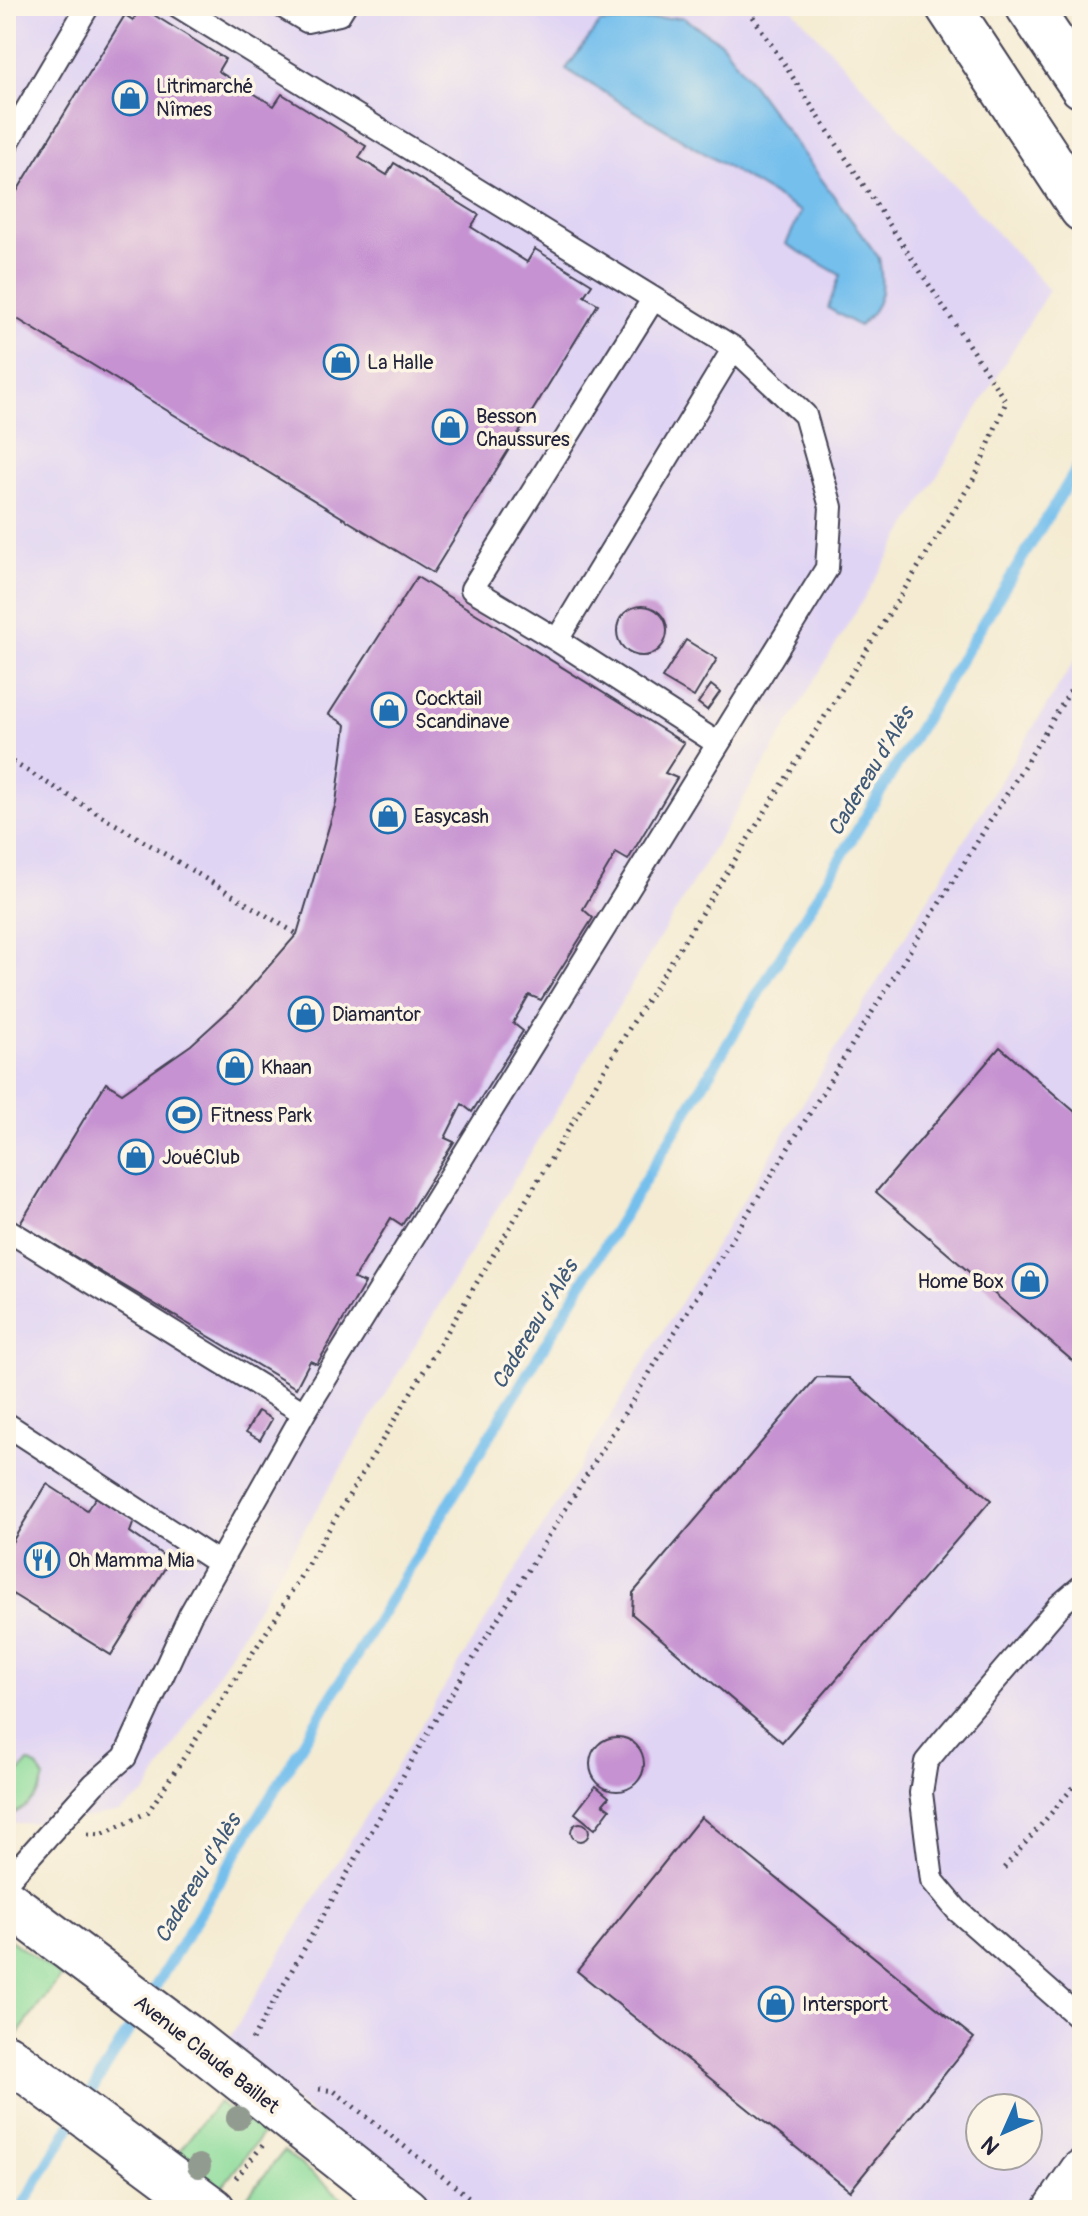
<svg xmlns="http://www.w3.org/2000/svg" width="1088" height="2216" font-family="Pangolin,sans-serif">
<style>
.built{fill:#e0d4f4;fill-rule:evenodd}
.green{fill:#8ddc9b;stroke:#587f6b;stroke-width:2}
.water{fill:#74bfed;stroke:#4b7094;stroke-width:2}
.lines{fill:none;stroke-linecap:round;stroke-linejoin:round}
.stream{stroke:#74bfed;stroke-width:11}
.building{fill:#c692d1}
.lane-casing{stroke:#424052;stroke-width:26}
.street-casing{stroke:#424052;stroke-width:48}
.secondary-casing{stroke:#424052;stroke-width:48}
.highway-casing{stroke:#424052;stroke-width:48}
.path{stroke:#424052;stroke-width:5;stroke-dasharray:2 6;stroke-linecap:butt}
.lane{stroke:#fff;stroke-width:22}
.street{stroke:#fff;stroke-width:44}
.secondary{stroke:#fff;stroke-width:44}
.highway{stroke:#fff;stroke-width:44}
.tree{fill:#929b8f}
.labels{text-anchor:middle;stroke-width:7;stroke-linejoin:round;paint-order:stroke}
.poi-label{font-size:20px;fill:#22223b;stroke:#fcf5e5;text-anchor:start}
.street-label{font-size:20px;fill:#22223b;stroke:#fcf5e5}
.water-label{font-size:22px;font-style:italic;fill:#3f5979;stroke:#fcf5e5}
</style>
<rect width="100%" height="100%" fill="#fcf5e5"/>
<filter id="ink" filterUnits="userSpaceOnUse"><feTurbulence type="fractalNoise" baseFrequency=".0125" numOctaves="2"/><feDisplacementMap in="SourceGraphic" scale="16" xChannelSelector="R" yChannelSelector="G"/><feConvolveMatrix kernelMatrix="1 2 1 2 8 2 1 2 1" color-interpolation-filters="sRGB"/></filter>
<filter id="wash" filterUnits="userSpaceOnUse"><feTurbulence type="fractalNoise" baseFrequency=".006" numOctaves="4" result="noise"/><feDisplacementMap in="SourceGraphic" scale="32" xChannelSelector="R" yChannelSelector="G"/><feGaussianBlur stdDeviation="1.8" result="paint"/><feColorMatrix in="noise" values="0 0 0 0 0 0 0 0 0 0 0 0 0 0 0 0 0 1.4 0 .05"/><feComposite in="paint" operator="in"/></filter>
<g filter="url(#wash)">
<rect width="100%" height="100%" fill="#f4ebd2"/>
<path class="built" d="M6,6H790L1049,290L146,1793L119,1812L76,1820L6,1824Z
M1082,648V2210H430L225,2045ZM980,2108H1028V2156H980Z"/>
<path class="green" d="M28,1762L36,1766L44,1778C39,1800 25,1808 6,1818V1763L20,1772Z
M6,1937L61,1976L17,2035L6,2027Z
M218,2102L263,2133L218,2192L175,2156Z
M284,2151L357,2210L238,2208Z"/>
<path class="water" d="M682,17L722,43L879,258C884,288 884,305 859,326L828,308L840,275L786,244L801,212L566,69L600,23Z"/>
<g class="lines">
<path class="stream" d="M149,1997L1082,460
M84,2103L140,2012
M20,2210L75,2118"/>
</g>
<g id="blocks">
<path class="building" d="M141,7L225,59L218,71L274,106L282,94L366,146L359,158L387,175L394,163L479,215L471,227L527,262L535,249L592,284L584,296L598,304L433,573L6,312V209L125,15L133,20Z
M417,577L684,743L665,773L677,778L628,860L616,853L583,909L593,918L541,1000L529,995L513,1023L523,1031L472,1112L462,1104L445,1138L454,1142L402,1225L391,1218L354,1279L365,1283L317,1364L310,1361L296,1388L20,1224L106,1083L122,1093L191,1045L236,1004L297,934L336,803L346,725L329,714Z
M617 631a25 25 0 1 1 50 0a25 25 0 1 1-50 0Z
M686,640L717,659L694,697L662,678Z
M711,685L720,692L707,710L698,703Z
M1000,1047L1082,1118V1369L876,1192Z
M817,1377L849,1378L991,1500L782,1742L632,1614L633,1593Z
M258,1411L272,1419L260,1440L246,1432Z
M47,1484L87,1510L96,1497L134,1521L130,1532L170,1560L111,1655L6,1590V1552Z
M590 1764a27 27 0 1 1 54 0a27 27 0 1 1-54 0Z
M596,1786L609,1797L603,1804L610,1809L595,1829L575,1813Z
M701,1817L974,2038L850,2191L577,1971Z
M571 1832a9 9 0 1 1 18 0a9 9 0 1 1-18 0Z"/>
</g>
</g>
<g filter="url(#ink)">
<use href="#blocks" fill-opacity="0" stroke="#424052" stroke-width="2"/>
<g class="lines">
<g class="lane-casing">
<path id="lane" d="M282,6L307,21L339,14L344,6
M6,145L88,6
M652,301L472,589L557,640L734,348
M557,640L717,743
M6,1229L304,1413
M6,1424L219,1563
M1082,1586L1060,1605L944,1740L926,1762L921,1793L932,1880L957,1910L1082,2020
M6,1882L94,1784L125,1757L190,1615L304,1413L827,568L831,507L805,415L734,348L178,6"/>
</g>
<g class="street-casing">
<path id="street" d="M1056,2210L1082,2172"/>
</g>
<g class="secondary-casing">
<path id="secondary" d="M6,1901L186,2036L406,2210
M6,2056L213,2210"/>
</g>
<g class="highway-casing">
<path id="highway" d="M948,6L1082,209
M1028,6L1082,86"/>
</g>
<path class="path" d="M6,758L297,934
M88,1834L101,1835L148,1812L275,1619L627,1032L976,475L1006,402L746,6
M1004,1868L1082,1777
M252,2040L431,1727L1082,672
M319,2089L334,2091L485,2210
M236,2178L263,2145"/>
<use href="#lane" class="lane"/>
<use href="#street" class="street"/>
<use href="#secondary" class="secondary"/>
<use href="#highway" class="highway"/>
</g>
<g class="tree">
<circle cx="238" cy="2118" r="12"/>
<circle cx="199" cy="2166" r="12"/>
</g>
</g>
<defs>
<g id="shop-ring" transform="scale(1.8)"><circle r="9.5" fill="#fcf5e5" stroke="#1f6fb2" stroke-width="1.5"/><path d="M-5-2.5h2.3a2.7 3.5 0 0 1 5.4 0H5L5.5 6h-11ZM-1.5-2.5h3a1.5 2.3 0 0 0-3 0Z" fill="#1f6fb2"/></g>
<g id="stadium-ring" transform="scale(1.8)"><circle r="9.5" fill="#fcf5e5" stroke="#1f6fb2" stroke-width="1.5"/><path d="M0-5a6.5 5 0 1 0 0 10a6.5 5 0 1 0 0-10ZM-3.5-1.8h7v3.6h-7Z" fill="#1f6fb2"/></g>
<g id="restaurant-ring" transform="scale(1.8)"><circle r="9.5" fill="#fcf5e5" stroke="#1f6fb2" stroke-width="1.5"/><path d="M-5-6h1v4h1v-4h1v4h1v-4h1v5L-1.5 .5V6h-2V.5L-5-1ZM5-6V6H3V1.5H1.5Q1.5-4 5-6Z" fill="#1f6fb2"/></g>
</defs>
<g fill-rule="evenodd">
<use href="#shop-ring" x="130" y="98"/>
<use href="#shop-ring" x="341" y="362"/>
<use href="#shop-ring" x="450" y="427"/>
<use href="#shop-ring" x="389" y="710"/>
<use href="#shop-ring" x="388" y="816"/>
<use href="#shop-ring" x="306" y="1014"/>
<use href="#shop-ring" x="235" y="1067"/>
<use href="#stadium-ring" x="184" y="1115"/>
<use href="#shop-ring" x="136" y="1157"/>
<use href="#shop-ring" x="1030" y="1281"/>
<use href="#restaurant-ring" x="42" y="1560"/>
<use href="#shop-ring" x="776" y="2004"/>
</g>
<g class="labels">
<g class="poi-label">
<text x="156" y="93">Litrimarché<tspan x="156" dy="23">Nîmes</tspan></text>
<text x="367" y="369">La Halle</text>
<text x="476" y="423">Besson<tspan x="476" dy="23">Chaussures</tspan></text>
<text x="415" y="705">Cocktail<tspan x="415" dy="23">Scandinave</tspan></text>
<text x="414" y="823">Easycash</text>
<text x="332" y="1021">Diamantor</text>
<text x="261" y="1074">Khaan</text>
<text x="210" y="1122">Fitness Park</text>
<text x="162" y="1164">JouéClub</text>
<text x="1004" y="1288" text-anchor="end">Home Box</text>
<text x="68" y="1567">Oh Mamma Mia</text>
<text x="802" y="2011">Intersport</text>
</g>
<g class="street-label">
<text transform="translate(207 2054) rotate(38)" y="7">Avenue Claude Baillet</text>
</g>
<g class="water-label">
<text transform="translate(870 771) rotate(-59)" y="8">Cadereau d'Alès</text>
<text transform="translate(534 1324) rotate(-59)" y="8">Cadereau d'Alès</text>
<text transform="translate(197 1878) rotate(-59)" y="8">Cadereau d'Alès</text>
</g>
</g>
<rect width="1088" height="2216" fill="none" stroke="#fcf5e5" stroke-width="32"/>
<g transform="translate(1004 2132) rotate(225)"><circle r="38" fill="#fcf5e5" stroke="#a5a1a1" stroke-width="2"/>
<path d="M0-6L14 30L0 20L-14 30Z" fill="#1f6fb2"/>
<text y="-12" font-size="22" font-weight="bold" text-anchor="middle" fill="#22223b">N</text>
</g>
</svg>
